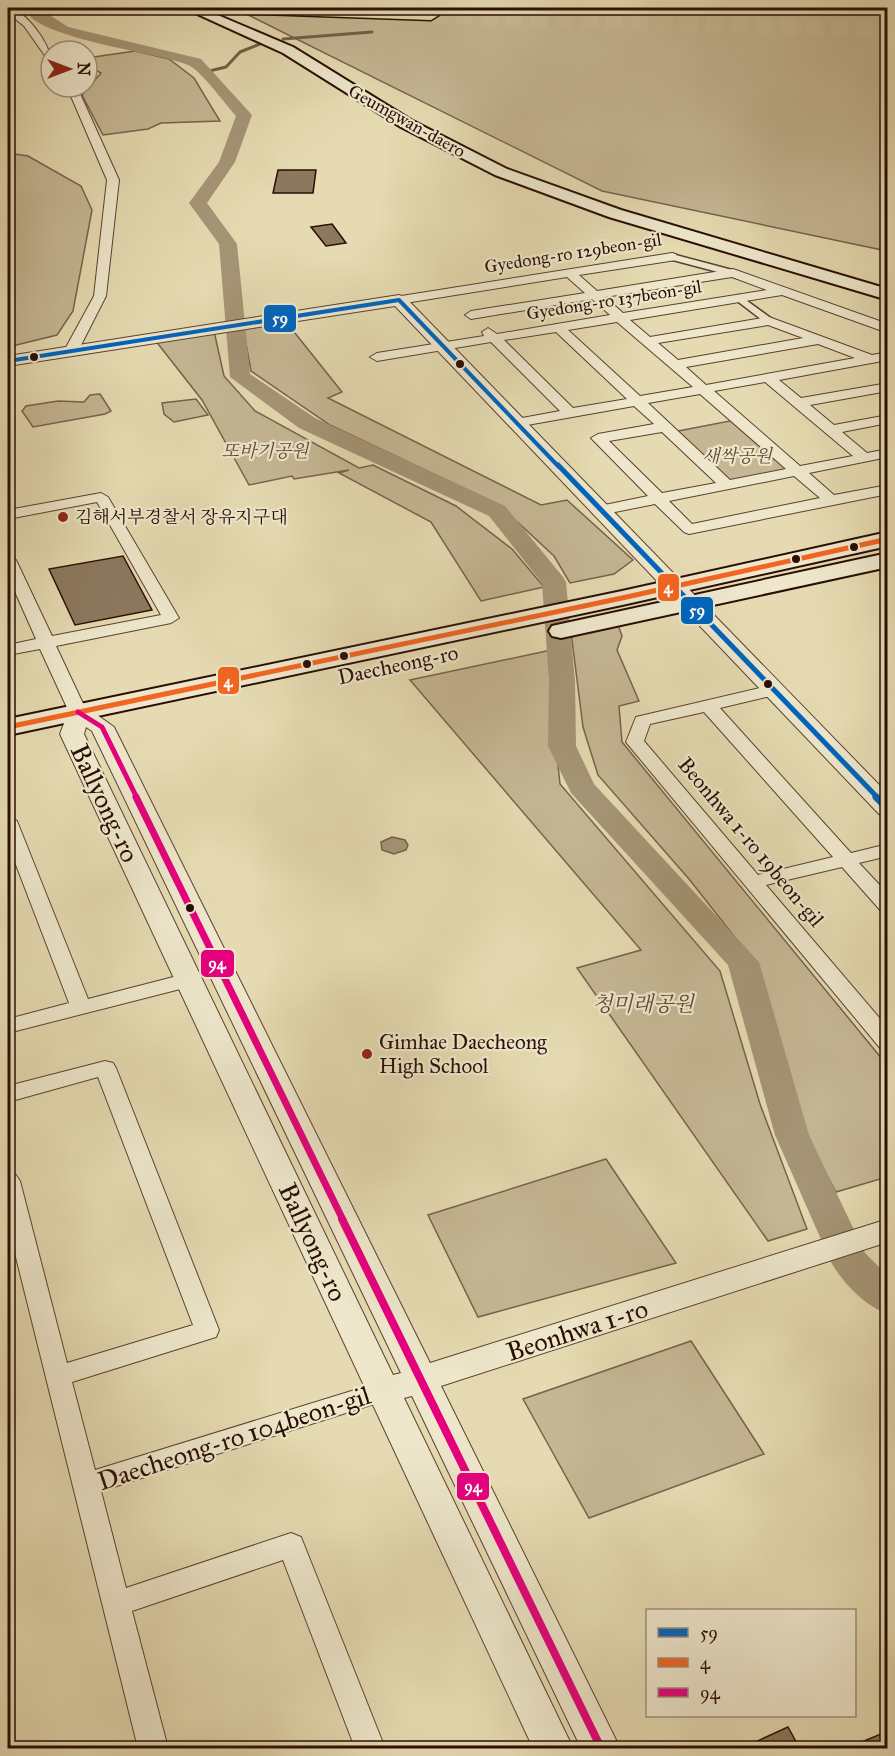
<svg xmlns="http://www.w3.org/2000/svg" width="895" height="1756" font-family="'IM FELL Great Primer','Noto Serif KR',serif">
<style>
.green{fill:#c5b794;stroke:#78624c;stroke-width:1.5}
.water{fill:#a59576;stroke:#745f48;stroke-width:1.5}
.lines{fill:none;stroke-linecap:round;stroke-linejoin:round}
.stream{stroke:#745f48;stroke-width:3}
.river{fill:#a59576;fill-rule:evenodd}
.building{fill:#8b785e;stroke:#2a0e04;stroke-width:1.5}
.motorway-tunnel{stroke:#c9bb97;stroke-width:17;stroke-dasharray:17 8;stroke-linecap:butt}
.pedestrian-casing{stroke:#59412f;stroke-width:3}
.minor-casing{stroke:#59412f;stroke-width:2}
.tertiary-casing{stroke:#59412f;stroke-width:2}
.secondary-casing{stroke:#2a0e04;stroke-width:4}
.motorway-casing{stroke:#2a0e04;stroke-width:3}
.pedestrian{fill:#eee7cc;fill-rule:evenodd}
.minor{fill:#eee7cc;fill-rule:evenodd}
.tertiary{fill:#eee7cc;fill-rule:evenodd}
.secondary{fill:#eee7cc;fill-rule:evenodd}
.motorway{fill:#e5dab1;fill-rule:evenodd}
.bus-1-far2-casing{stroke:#eee7cc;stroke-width:7}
.bus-1-far1-casing{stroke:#eee7cc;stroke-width:9}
.bus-1-casing{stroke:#eee7cc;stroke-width:11}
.bus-2-casing{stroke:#eee7cc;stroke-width:9}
.bus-3-far2-casing{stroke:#eee7cc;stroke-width:9}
.bus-3-far1-casing{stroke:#eee7cc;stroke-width:11}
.bus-3-casing{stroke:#eee7cc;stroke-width:13}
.bus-1-far2{stroke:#0065bd;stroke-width:4}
.bus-1-far1{stroke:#0065bd;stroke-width:5}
.bus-1{stroke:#0065bd;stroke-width:7}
.bus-2{stroke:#f26522;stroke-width:5}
.bus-3-far2{stroke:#e5007d;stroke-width:5}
.bus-3-far1{stroke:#e5007d;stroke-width:7}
.bus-3{stroke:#e5007d;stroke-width:8}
.bus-dot{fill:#2a0e04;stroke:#eee7cc;stroke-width:2}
.poi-dot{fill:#8f2418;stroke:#eee7cc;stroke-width:2}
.labels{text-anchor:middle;stroke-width:4.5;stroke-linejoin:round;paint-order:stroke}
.far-street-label{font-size:18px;fill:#2a0e04;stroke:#eee7cc}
.far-park-label{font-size:18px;font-style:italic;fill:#604936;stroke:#eee7cc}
.far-poi-label{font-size:18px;fill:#2a0e04;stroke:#eee7cc;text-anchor:start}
.street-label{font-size:21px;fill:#2a0e04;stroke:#eee7cc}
.park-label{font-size:21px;font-style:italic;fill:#604936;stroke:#eee7cc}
.poi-label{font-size:21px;fill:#2a0e04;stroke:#eee7cc;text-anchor:start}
.near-street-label{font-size:26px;fill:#2a0e04;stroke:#eee7cc}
.line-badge{stroke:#eee7cc;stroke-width:2}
.badge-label{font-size:16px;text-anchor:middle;font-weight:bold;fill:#fff}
</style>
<rect width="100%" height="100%" fill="#e5dab1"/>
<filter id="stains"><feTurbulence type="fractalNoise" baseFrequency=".00333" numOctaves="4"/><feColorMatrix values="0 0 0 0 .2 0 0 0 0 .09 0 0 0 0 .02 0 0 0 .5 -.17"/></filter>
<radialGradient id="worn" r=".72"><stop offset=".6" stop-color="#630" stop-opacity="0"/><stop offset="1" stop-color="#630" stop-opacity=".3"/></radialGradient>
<path class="green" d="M234,8H887V251L602,191Z
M135,51L169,59L194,78L220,121L161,123L148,129L103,135L82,95L101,73L87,65V58Z
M8,153L28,156L81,186L92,210L73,311L57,335L8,347Z
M283,318L342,392L328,398L541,505L567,500L633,560L614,574L570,583L554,556L499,505L330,425L251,371L243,327Z
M214,331L224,376L255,411L359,468L373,465L456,506L512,549L544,587L481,601L431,522L339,473L349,470L294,479L292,476L249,485L202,400L155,340Z
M100,394L111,411L105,414L33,427L22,411L26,406L58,401L84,402L90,395Z
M196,399L208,415L174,422L164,414L162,403Z
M735,420L793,471L729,483L673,432Z
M617,622L622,636L617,650L639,701L619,706L622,742L887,1065V1177L836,1192L803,1131L756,964L689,879L598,775L583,727L571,632Z
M556,649L551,699L560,784L720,971L760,1104L807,1229L768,1241L577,968L641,950L410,680Z
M606,1159L676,1263L478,1317L428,1215Z
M691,1341L764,1454L589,1518L523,1399Z"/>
<path class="water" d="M392,837L405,840L408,845L406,850L394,854L382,850L381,842Z"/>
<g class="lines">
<path class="stream" d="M283,39L372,32
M205,72L226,67L240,52L260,44"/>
<path class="river" d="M25,8H39L68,27L201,59L252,115L235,162L207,203L237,244L250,374L315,418L505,506L563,577L566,582L575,681L576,746L594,784L759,962L809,1135L865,1253L888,1276V1314C866,1307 842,1282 831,1262L775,1135L728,965L571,793L548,746L549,681L542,583L489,516L299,428L230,377L219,244L189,203L219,162L236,116C225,104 201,70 188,65C160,53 31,38 25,8Z"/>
</g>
<path class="building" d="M278,170H316L313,193H273Z
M332,224L346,243L326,246L311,227Z
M123,556L152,610L75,625L49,569Z
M788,1727L800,1749H740Z
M888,1731V1749H847V1748Z"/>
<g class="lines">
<path class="motorway-tunnel" d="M431,15L888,30"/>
<g class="pedestrian-casing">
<path id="pedestrian" d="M672,254L736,271L738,273L733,276L669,259V255Z
M739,295L772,319V323H766L736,300L734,298Z"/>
</g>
<g class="minor-casing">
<path id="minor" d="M8,8C25,9 51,45 51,61L48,60L24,26L8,13Z
M67,87H77L119,180L106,296L78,351L71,355L64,351L94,296L107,180Z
M672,253L676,254V260L579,275L597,291L733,269L888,324V333L782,295L630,320L650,337L769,317L872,355L888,352V360L779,380L801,398L888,383V391L810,405L834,425L888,415V423L842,432L867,453L888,449V457L809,473L834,495L888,485V494L689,534L684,532L655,504L600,515L595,513L592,510L595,507L648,496L591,438L598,434L654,424L634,406L516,427L509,423L511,420L560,411L491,342L377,361L370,357L377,353L484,336L482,332L488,328L497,334L610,315L592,299L471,319L465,315L471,311L585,293L567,277L399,304L393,300L395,297ZM732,277L767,290L623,313L605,297ZM617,322L693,387L640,396L568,330ZM768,325L803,338L678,360L658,343ZM556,332L627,399L573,408L504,340ZM818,344L855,358L706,385L686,367ZM765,382L853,456L800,466L714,391ZM700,394L786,469L730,480L648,403ZM662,432L716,483L662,493L609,441ZM794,476L820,498L692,524L669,501Z
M101,493L108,497L179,618L171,623L56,646L87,712L78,717L69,712L40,649L8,655V645L36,639L8,576V555L16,560L52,636L161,615L97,502L8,519V510Z
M773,685L779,686L782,690L779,694L720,708L851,853L888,844V856L859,863L888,894V913L881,911L842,867L766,885L888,1028V1050L880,1048L626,742L636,717ZM704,712L833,857L758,875L644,741L650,724Z
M8,815L17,821L88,999L189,973L196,975L199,980L196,985L8,1033V1019L69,1003L8,844Z
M105,1061L113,1063L116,1068L219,1330L216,1337L72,1382L95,1470L384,1381L393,1384L397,1391L393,1398L101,1491L126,1588L291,1533L301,1537L385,1748H355L283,1560L132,1611L168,1748H138L8,1225V1173L16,1175L20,1181L67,1363L193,1325L98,1077L8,1102V1086Z"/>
</g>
<g class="tertiary-casing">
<path id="tertiary" d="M399,295L405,297L888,794V816L879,814L395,306L8,366V356Z
M78,705L86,707L114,727L430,1363L888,1219V1242L441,1386L620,1748H581L412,1396L404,1398L573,1748H533L60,734L70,707ZM86,727L92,731L401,1373L393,1375L84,734Z"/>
</g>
<g class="secondary-casing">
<path id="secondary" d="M184,8H201L293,47L411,120L507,169L621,210L888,289V300L609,217L495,175L401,127L283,53Z
M888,532V546L622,605L8,735V719L622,591Z
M888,553V567L561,638L552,636L549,631L552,626L561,624Z"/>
</g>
<g class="motorway-casing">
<path id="motorway" d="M223,8L431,10L439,15L431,20L231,13Z"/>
</g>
<use href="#pedestrian" class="pedestrian"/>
<use href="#minor" class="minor"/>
<use href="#tertiary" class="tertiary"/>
<use href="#secondary" class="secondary"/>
<use href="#motorway" class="motorway"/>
<g class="bus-1-far2-casing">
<path id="bus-1-far2" d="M8,361L399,300L559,467"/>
</g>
<g class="bus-1-far1-casing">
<path id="bus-1-far1" d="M558,465L878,798"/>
</g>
<g class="bus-1-casing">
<path id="bus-1" d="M876,797L888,809"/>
</g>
<g class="bus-2-casing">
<path id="bus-2" d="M8,727L622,598L888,539"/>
</g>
<g class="bus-3-far2-casing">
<path id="bus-3-far2" d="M78,712L102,727L137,798"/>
</g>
<g class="bus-3-far1-casing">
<path id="bus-3-far1" d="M136,797L343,1220"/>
</g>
<g class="bus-3-casing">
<path id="bus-3" d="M342,1219L601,1748"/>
</g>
<use href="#bus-1-far2" class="bus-1-far2"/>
<use href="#bus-1-far1" class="bus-1-far1"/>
<use href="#bus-1" class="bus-1"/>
<use href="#bus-2" class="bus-2"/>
<use href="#bus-3-far2" class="bus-3-far2"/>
<use href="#bus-3-far1" class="bus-3-far1"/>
<use href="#bus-3" class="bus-3"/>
</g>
<g class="bus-dot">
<circle cx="34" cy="357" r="5"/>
<circle cx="460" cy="364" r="5"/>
<circle cx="854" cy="547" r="5"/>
<circle cx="796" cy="559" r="5"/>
<circle cx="344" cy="656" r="5"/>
<circle cx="307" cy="664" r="5"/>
<circle cx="768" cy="684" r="5"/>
<circle cx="190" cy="908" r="5"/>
</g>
<g class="poi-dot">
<circle cx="63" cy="517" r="6"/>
<circle cx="367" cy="1054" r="6"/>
</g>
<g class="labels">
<g class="far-street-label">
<text transform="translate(407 121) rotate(29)" y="6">Geumgwan-daero</text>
<text transform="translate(573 253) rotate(-9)" y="6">Gyedong-ro 129beon-gil</text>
<text transform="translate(614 300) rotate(-9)" y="6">Gyedong-ro 137beon-gil</text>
</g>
<g class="far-park-label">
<text x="265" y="457">또바기공원</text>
<text x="737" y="462">새싹공원</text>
</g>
<g class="far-poi-label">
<text x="75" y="523">김해서부경찰서 장유지구대</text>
</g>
<g class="street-label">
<text transform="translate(398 665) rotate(-12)" y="7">Daecheong-ro</text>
<text transform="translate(751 842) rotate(50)" y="7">Beonhwa 1-ro 19beon-gil</text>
</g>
<g class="park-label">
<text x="643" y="1011">청미래공원</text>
</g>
<g class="poi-label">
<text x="379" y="1049">Gimhae Daecheong<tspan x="379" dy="24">High School</tspan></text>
</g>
<g class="near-street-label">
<text transform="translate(105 803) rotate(65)" y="9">Ballyong-ro</text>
<text transform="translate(313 1242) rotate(65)" y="9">Ballyong-ro</text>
<text transform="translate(577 1330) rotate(-18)" y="9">Beonhwa 1-ro</text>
<text transform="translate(234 1438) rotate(-18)" y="9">Daecheong-ro 104beon-gil</text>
</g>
</g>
<g class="line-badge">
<rect x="263" y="304" width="34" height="29" rx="6" fill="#0065bd"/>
<rect x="657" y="573" width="23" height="29" rx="6" fill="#f26522"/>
<rect x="680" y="596" width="34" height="29" rx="6" fill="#0065bd"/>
<rect x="217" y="666" width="23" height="29" rx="6" fill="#f26522"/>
<rect x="200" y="949" width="35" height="29" rx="6" fill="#e5007d"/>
<rect x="456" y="1472" width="34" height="29" rx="6" fill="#e5007d"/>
</g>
<g class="badge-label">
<text x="280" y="324">59</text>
<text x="668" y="593">4</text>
<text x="697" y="616">59</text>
<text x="228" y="687">4</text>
<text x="217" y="969">94</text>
<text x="473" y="1492">94</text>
</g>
<rect width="895" height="1756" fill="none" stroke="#e5dab1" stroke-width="30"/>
<rect x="9" y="9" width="877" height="1738" fill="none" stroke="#2a0e04" stroke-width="3"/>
<rect x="15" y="15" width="865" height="1726" fill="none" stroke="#2a0e04" stroke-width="1.5"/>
<rect x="646" y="1609" width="210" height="108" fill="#eee7cc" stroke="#a0907c" stroke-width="1.5"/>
<rect x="658" y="1628" width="30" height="9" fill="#0065bd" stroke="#a0907c" stroke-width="1.5"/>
<text x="700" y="1639" font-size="18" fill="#2a0e04">59</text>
<rect x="658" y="1658" width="30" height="9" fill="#f26522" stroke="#a0907c" stroke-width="1.5"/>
<text x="700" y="1669" font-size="18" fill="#2a0e04">4</text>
<rect x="658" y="1688" width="30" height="9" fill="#e5007d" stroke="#a0907c" stroke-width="1.5"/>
<text x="700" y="1699" font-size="18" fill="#2a0e04">94</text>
<g transform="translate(69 69) rotate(90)"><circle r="28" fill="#eee7cc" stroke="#a0907c" stroke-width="1.5"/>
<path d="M0-4.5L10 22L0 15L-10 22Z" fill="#8f2418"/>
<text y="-9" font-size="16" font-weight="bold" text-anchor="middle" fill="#2a0e04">N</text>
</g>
<rect width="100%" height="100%" filter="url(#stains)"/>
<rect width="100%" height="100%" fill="url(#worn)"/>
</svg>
